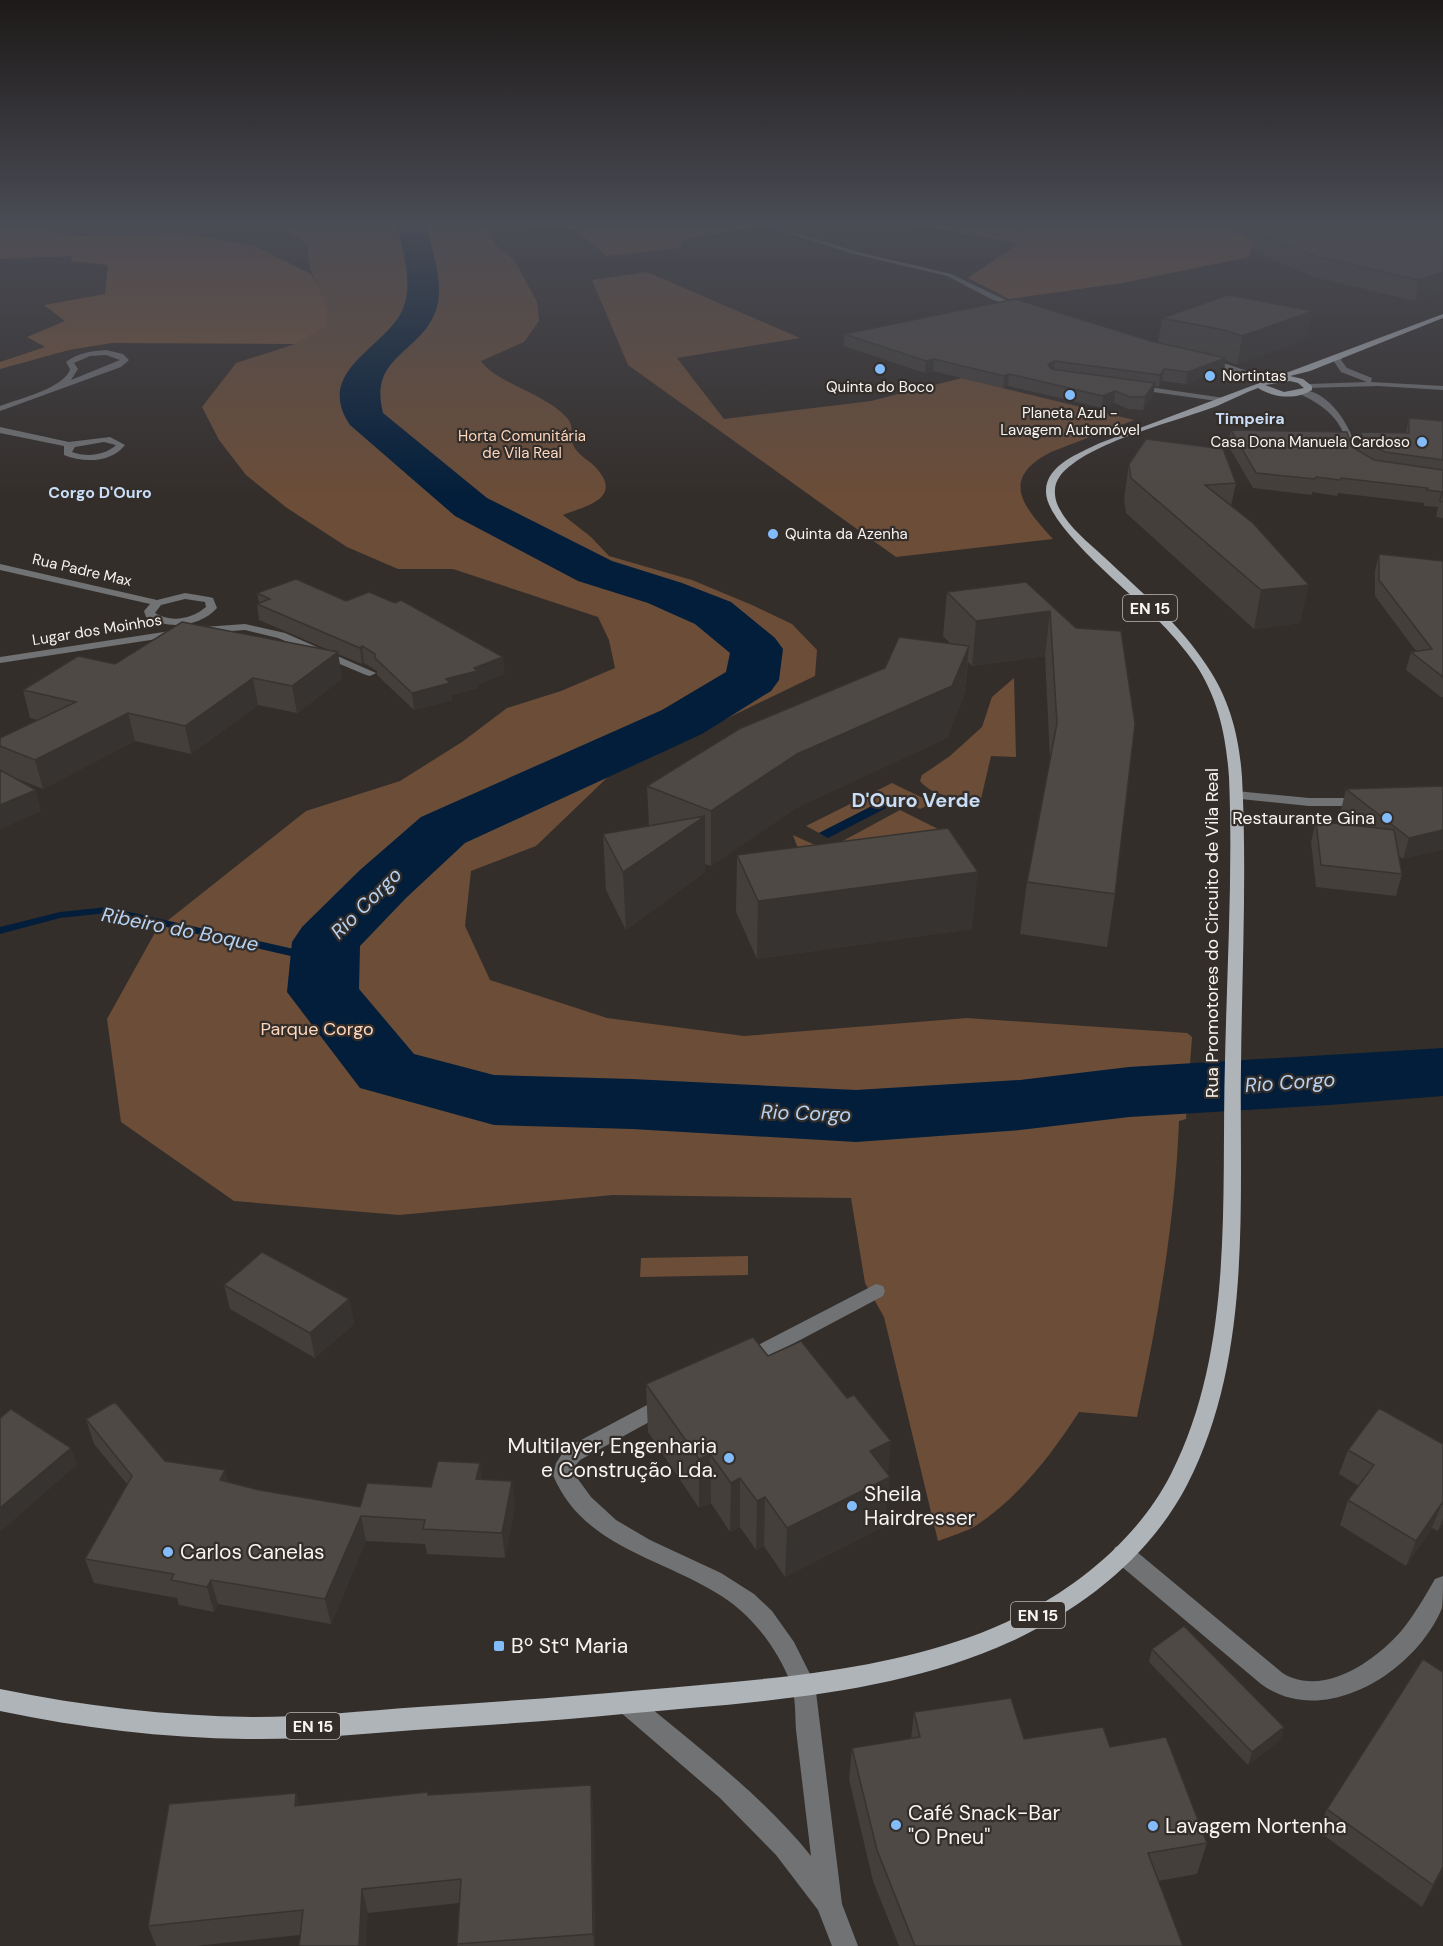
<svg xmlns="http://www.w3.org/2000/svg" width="1443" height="1946" font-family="'DM Sans',sans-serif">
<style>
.green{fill:#6b4d38}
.forest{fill:#775238}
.water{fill:#031e3a}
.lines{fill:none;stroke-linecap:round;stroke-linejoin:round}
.stream{fill:#031e3a;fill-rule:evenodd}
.river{fill:#031e3a;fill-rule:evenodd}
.minor{fill:#707274;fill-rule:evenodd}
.primary{fill:#afb4b9;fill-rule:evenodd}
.wall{fill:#443f3b}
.shaded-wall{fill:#373330}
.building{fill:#4f4945;stroke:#373330;stroke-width:1.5}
.poi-dot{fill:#83bcfb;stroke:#342e2b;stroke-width:2}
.labels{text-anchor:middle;stroke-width:4.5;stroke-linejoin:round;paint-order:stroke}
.far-poi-label{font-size:15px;fill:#f8f4f1;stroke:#342e2b;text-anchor:start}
.far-park-label{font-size:15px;fill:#fed7bd;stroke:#342e2b}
.far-street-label{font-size:15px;fill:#f8f4f1;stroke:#342e2b}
.far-neighbourhood-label{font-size:16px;font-weight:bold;fill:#c9def6;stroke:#342e2b}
.shield{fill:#342e2b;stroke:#bdb9b6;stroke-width:1.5}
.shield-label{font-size:16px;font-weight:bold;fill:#f8f4f1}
.poi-label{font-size:18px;fill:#f8f4f1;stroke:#342e2b;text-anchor:end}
.street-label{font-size:18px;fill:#f8f4f1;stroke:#342e2b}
.park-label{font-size:18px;fill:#fed7bd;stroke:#342e2b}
.neighbourhood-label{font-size:20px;font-weight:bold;fill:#c9def6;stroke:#342e2b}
.water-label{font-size:20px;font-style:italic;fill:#b6d3f4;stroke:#342e2b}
.near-poi-label{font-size:21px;fill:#f8f4f1;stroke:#342e2b;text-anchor:start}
</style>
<rect width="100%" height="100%" fill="#342e2b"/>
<path class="green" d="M300,224H486L496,245L515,261L537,302L539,321L524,342L481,361C496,383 547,394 568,419C576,429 566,440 578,452C584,459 593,463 598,470C623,500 581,507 563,515L591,537L609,556L692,580L752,605L792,624L817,650L815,676L611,774L536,846L471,871L465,926L490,980L607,1018L744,1036L967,1018L1187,1033L1192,1037L1186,1119L1179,1121C1175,1222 1158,1319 1137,1417L1079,1412C1051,1455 1020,1496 977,1525C966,1532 951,1536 938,1541L884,1317L865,1283L851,1198L613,1195L399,1215L234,1201L121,1122L107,1019L157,929L306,811L400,781L462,742L507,708L561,691L615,668L609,640L598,617L453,569H398L347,547L287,508L246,475L219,440L202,407L236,363L295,344L322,293C312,276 307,264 308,244L283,229Z
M647,272L800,338L677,358L724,419L871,401L962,378L1134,420L1051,452C999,479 1023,506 1053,539L896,557L628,365L592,280Z
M1014,678L1016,757L991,756L981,799C960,797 935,799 920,781L922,775L950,756L982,727L992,697Z
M892,783L933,803L920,809L902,800L892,805L884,800L819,833L806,826Z
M900,810L942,831L806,856L797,846L793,835L826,850Z
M748,1256V1275L640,1277L641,1258Z"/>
<path class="forest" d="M0,224H41L44,230L78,236L183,233L257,247L311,274L322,293L328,312L324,327L295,344L112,343L69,350L0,369V362L45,347L27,337L65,321L44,305L105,294L108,265L72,261L71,256L0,259Z
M486,224H774L683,239L680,248L607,256L577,231L558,226Z
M909,224H1218L1259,244L1252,245L1249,257L1122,283L1009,299L968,278L1019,243Z"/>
<path class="water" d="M884,800L892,805L828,838L819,833Z"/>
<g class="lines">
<path class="stream" d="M107,907L325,956L331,960L325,964L107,913L60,918L0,934V927L60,912Z"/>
<path class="river" d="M397,224H425C432,250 444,280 437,307C423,354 368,354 383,413L487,498L612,561L682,583L731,602L775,638L783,649L779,680L771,691L702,734L465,843L406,898L360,946L359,989L414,1054L494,1075L632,1079L856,1090L1020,1080L1129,1067L1443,1048V1096L1330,1105L1129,1117L1020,1130L856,1142L632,1129L494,1125L360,1088L287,992L292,942L302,927L360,870L421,817L662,710L726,672L730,653L695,624L648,603L578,581L455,516L350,425C312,369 391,346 404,306C413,280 402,250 397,224Z"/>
<path class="minor" d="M759,224H768L858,252L951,274L1025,309L1019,310L991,299L947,276L854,254Z
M106,350L123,354L129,360L121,367L0,411V406C18,399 65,388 70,369L66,362C77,353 92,351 106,350ZM106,355L120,360L71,380L78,369L74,363L90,356Z
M1337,354L1344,356L1341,360L1347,368L1372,378L1371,382L1443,386V390L1378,386L1306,388V384H1309L1367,382L1341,372L1333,360Z
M1206,357L1268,378L1269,380L1262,382L1203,361L1202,359Z
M1135,385L1224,398L1228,400L1224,402L1132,389V385Z
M1300,390C1333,389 1358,438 1359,464H1353C1348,456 1348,450 1346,441C1340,417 1321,404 1300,394Z
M0,427L69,442L110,437L125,445C111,463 84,463 64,455V446L0,433ZM104,442L116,445C104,456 86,457 72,452L75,447Z
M0,564L157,600L185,593L209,597L213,598L217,608C200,627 168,630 146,617L144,611L150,604L0,570ZM185,599L205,602L206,607C192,619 171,623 155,613L161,605Z
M245,624L285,633L376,673L370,676L366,675L278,638L245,630L190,634L0,663V657L190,628Z
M1236,791L1309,798H1362L1368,802L1362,806H1309L1231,798L1230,795Z
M876,1284L883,1286L885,1291L883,1296L753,1365L746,1368L739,1365L736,1360L739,1355Z
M664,1396L671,1398L674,1404L671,1410L580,1460L575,1466V1475L591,1497L616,1520L650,1540L721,1573L754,1594L772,1611L794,1642L815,1684L842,1904L858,1946H832L818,1910L776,1855L720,1798L619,1711L615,1703L619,1695L627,1692L635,1695C696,1746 761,1794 811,1856C806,1814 801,1772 796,1730C795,1715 796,1695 790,1681C776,1647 753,1617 723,1597C664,1558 583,1548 553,1475L556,1463L566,1448Z
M1123,1545L1131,1547L1273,1665C1279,1670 1285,1676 1293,1678C1332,1692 1378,1658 1402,1630C1415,1614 1425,1596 1435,1579L1443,1576C1443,1586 1443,1600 1442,1608C1416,1672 1323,1730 1261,1684L1115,1561L1112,1554L1115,1547Z"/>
<path class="primary" d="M1443,314V318L1310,371L1290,376L1303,379L1312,386V390C1296,400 1274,398 1258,388C1244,393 1231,400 1217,406C1175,422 1087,442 1060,476C1053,485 1054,497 1058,506C1068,527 1088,542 1104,557C1140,591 1180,624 1207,666C1230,700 1239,736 1242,777C1247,873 1242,970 1241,1065C1239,1205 1253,1357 1187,1485C1150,1556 1084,1608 1012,1641C892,1696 753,1702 623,1714C554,1721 484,1725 415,1730C359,1734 303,1740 246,1739C163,1738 81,1728 0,1711V1689C83,1706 167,1716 252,1717C308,1717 363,1711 418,1707C493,1702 568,1697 643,1690C752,1680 866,1674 970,1637C1051,1608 1131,1552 1171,1474C1235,1348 1221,1197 1225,1061C1227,967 1233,871 1229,777C1226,737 1219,700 1196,665C1184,648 1170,632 1155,617C1130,593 1046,525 1046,492C1045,465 1080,453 1100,443ZM1290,381L1298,383L1304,388L1284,392L1265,385Z"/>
</g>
<path class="wall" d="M1443,224V290L1415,301L1314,277L1253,252L1256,233Z
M1313,311L1307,338L1237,365L1225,360L1224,370L1186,384L1162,381L1159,387L1155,386L1153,395L1143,410L1128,409L1114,403L1102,408L1008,386L1003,388L933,371L925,373L844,346V334L1151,341L1158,343L1162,318Z
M1409,418L1443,421V518L1436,517L1438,507L1424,506V503L1338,493L1337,496L1312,492V495L1253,488L1228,445L1231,430L1352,447L1359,451L1357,447L1360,432L1406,433Z
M1129,464L1236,483L1231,506L1300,623L1254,629L1126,513L1124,499Z
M1379,554L1443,561V697H1441L1406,670L1411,652L1416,651L1375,596V571Z
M1026,582L1076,628L1115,894L1107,947L1020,934L1027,882L1050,759L1045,656L972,666L968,662L964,696L947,738L796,808L711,866L705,864V872L626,930L606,890L603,834L649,826L647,786L951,644L943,636L947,592Z
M257,593L505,674L478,684V688L451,695L452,700L414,710L377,675V671L364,663L362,664L338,654L342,679L297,713L258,705L191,754L135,741L43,789L13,777L41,811L0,829V738L38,720L30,718L23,690L115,664L331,651L259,620L257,604L259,603Z
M1443,786L1403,859L1399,856L1402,874L1396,896L1316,887L1311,842L1316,821L1361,826L1341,810L1346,789Z
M737,855L972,929L757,959L736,912Z
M224,1285L349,1299L354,1324L315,1358L230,1309Z
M768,1356L888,1474L885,1526L785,1577L764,1546L756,1550L740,1527L730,1532L711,1503L699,1508L648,1432L646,1384Z
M86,1419L165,1461L228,1482L259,1490L360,1507L431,1487L482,1480L515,1506L505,1558L427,1554L425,1544L366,1541L331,1624L218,1604L214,1612L179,1605L177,1598L94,1583L85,1559L127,1484L94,1444Z
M1443,1444V1524L1438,1531L1432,1528L1406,1566L1340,1525L1348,1500L1359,1486L1339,1474L1348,1450Z
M1152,1649L1284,1727L1280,1740L1248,1765L1149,1662Z
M1443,1672V1870L1422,1907L1318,1831L1327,1809Z
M914,1712L1024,1739L1110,1747L1207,1843L1197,1874L1158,1881L1183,1946H899L873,1881L849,1779L852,1748L911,1739Z
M591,1785L593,1809L595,1946H457L459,1903L368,1913L300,1935L195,1946H156L148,1926L296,1793L300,1806L429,1795Z"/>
<path class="shaded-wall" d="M1443,272V290L1415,301L1419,280Z
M1313,311L1307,338L1237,365L1242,336Z
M1226,358L1224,370L1186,384L1188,372Z
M934,359L933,371L925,373L926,361Z
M1055,361L1053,373L1048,364Z
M1164,369L1162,381L1159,387L1160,375Z
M1009,374L1008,386L1003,388L1004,376Z
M1155,383L1153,395L1143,410L1145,397Z
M1115,391L1114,403L1102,408L1103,396Z
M1309,585L1300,623L1254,629L1261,590Z
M1050,611L1045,656L972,666L976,621Z
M362,646L364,663L362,664L360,648Z
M969,646L964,696L947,738L796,808L711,866V811L797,754Z
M338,652L342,679L297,713L292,686Z
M503,657L505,674L478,684V688L451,695L452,700L414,710L412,693Z
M253,678L258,705L191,754L185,726Z
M128,713L135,741L43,789L35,760Z
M36,790L41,811L0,829V805Z
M705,816V872L626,930L623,872Z
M1443,830V850L1403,859L1409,838Z
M978,872L972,929L757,959L758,901Z
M349,1299L354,1324L315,1358L310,1333Z
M891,1441L888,1478L890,1477L885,1526L785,1577L787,1528L870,1451Z
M71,1448L77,1465L0,1532V1508Z
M710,1454L711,1503L699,1508V1459Z
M480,1463L483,1488L476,1479Z
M225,1470L231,1495L220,1480Z
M740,1478V1527L730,1532L731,1483Z
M512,1481L515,1506L505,1558L502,1533Z
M765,1497L764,1546L756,1550L757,1501Z
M1442,1503L1432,1528L1406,1566L1416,1541Z
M361,1516L366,1541L331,1624L325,1599Z
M1443,1518V1524L1438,1531Z
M211,1580L218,1604L214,1612L207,1587Z
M1284,1727L1280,1740L1248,1765L1252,1752Z
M591,1785L593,1809L595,1946H594L593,1934Z
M296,1793L303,1817L295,1806Z
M1443,1867V1870L1422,1907L1433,1885Z
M362,1889L368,1913L366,1946H359Z"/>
<path class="building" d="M1287,224H1443V272L1419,280L1318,257L1256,233Z
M1228,295L1313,311L1242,336L1224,330L1162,318Z
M1015,299L1151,341L1226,358L1188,372L1164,369L1160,375L1055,361L1048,364L1051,369L1155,383L1145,397H1130L1115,391L1103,396L1009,374L1004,376L934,359L926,361L844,334Z
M1409,418L1443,421V460L1385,452L1367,444L1360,432L1409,433Z
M1231,430L1347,432L1352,447L1374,460L1443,470V502L1440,501L1442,492L1427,490L1428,488L1341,478L1340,480L1316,477L1315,479L1256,473Z
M1146,439L1223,449L1236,483L1205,485L1253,523L1309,585L1261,590L1131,478L1129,464Z
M1379,554L1443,561V677L1411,652L1432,649L1379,580Z
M296,579L346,601L369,592L395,603L401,600L503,657L474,668L477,671L446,679L450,683L412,693L375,658V654L362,646L360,648L257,604L270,599L257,593Z
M1026,582L1076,628L1121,631L1135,724L1115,894L1027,882L1057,723L1050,611L976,621L947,592Z
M182,622L338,652L292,686L253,678L185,726L128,713L35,760L0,746V738L76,702L23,690L78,656L115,664Z
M899,637L969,646L952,686L797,754L711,811L647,786L739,729L885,668Z
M0,770L36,790L0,805Z
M1443,786V830L1409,838L1346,789Z
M705,816L623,872L603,834Z
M1316,821L1394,830L1402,874L1321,865Z
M948,828L978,872L758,901L737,855Z
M262,1252L349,1299L310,1333L224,1285Z
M753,1337L768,1356L801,1341L847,1398L854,1395L891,1441L870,1451L890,1477L787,1528L765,1497L757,1501L740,1478L731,1483L710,1454L699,1459L646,1384Z
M115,1402L165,1461L225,1470L220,1480L259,1490L360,1507L367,1483L431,1487L438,1461L480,1463L476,1479L512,1481L502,1533L423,1529L425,1520L361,1516L325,1599L211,1580L207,1587L171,1580L174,1574L85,1559L132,1476L86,1419Z
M1379,1408L1443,1444V1504L1442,1503L1416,1541L1348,1500L1374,1465L1348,1450Z
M11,1409L71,1448L0,1508V1418Z
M1184,1626L1284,1727L1252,1752L1152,1649Z
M1423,1659L1443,1672V1867L1433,1885L1327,1809Z
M1011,1698L1024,1739L1103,1727L1110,1747L1166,1737L1207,1843L1148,1853L1183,1946H915L877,1850L852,1748L920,1737L914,1712Z
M591,1785L593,1934L457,1944L461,1879L362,1889L359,1946H299L303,1910L148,1926L169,1804L296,1793L295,1806L428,1792V1795Z"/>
<linearGradient id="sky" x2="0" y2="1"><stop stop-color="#1d1918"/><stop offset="0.45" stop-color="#4a4c55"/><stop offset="1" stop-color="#4a4c55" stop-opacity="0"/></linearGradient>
<rect width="1443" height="496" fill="url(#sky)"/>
<g class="poi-dot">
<circle cx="880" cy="369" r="6"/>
<circle cx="1210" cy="376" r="6"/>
<circle cx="1070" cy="395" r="6"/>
<circle cx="1422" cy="442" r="6"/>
<circle cx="773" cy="534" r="6"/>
<circle cx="1387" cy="818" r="6"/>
<circle cx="729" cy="1458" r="6"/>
<circle cx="852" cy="1506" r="6"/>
<circle cx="168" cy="1552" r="6"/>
<rect x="493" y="1640" width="12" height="12" rx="3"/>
<circle cx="896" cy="1825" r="6"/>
<circle cx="1153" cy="1826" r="6"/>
</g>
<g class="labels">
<g class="far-poi-label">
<text x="1222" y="381">Nortintas</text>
<text x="880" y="392" text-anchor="middle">Quinta do Boco</text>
<text x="1070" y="418" text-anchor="middle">Planeta Azul -<tspan x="1070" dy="17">Lavagem Automóvel</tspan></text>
<text x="1410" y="447" text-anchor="end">Casa Dona Manuela Cardoso</text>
<text x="785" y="539">Quinta da Azenha</text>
</g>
<g class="far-park-label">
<text x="522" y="441">Horta Comunitária<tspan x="522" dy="17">de Vila Real</tspan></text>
</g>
<g class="far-street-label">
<text transform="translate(82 570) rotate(13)" y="5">Rua Padre Max</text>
<text transform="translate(97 630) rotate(-9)" y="5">Lugar dos Moinhos</text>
</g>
<g class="far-neighbourhood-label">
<text x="1250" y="424">Timpeira</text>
<text x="100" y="498">Corgo D'Ouro</text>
</g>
<g class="shield">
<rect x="1123" y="595" width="54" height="26" rx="4.5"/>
<rect x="1011" y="1602" width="54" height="26" rx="4.5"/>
<rect x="286" y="1713" width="54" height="26" rx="4.5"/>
</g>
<g class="shield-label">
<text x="1150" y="614">EN 15</text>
<text x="1038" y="1621">EN 15</text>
<text x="313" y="1732">EN 15</text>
</g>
<g class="poi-label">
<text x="1375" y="824">Restaurante Gina</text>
</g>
<g class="street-label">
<text transform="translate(1212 933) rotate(-90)" y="6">Rua Promotores do Circuito de Vila Real</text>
</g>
<g class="park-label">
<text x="317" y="1035">Parque Corgo</text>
</g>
<g class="neighbourhood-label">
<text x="916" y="807">D'Ouro Verde</text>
</g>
<g class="water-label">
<text transform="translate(366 903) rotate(-45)" y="7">Rio Corgo</text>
<text transform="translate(180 929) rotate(11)" y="7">Ribeiro do Boque</text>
<text transform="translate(1290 1082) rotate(-4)" y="7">Rio Corgo</text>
<text transform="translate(806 1113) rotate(2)" y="7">Rio Corgo</text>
</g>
<g class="near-poi-label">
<text x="717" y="1453" text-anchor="end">Multilayer, Engenharia<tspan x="717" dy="24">e Construção Lda.</tspan></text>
<text x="864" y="1501">Sheila<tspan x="864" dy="24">Hairdresser</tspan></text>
<text x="180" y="1559">Carlos Canelas</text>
<text x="511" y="1653">Bº Stª Maria</text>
<text x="908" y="1820">Café Snack-Bar<tspan x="908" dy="24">"O Pneu"</tspan></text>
<text x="1165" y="1833">Lavagem Nortenha</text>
</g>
</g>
</svg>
